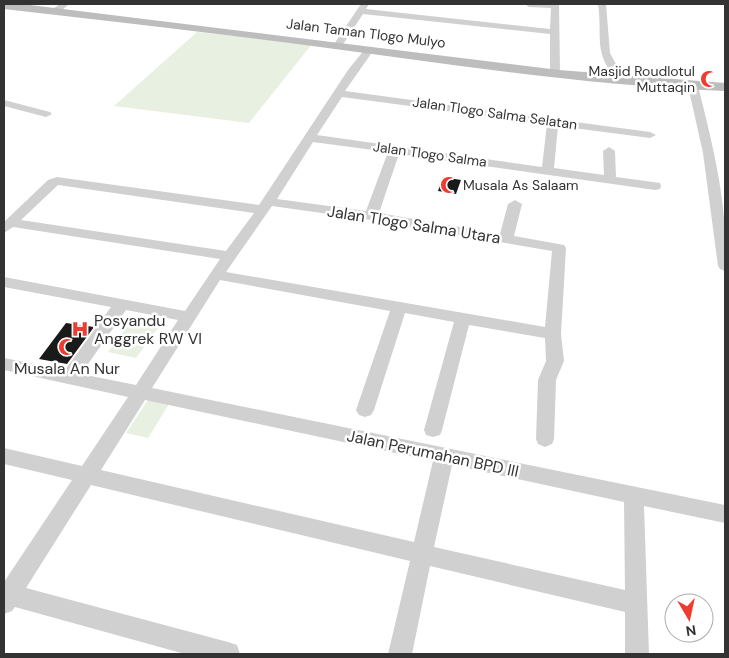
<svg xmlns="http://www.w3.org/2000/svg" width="729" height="658" font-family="'DM Sans',sans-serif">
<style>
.green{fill:#e7f0e1}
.building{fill:#1a1a1a}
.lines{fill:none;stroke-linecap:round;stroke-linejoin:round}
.street{fill:#d0d0d0;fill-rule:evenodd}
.secondary{fill:#bdbdbd;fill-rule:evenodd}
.labels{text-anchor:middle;stroke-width:5;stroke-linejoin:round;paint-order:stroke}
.far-street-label{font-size:14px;fill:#333;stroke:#fff}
.far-poi-label{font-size:14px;fill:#333;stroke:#fff;text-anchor:end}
.street-label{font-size:16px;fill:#333;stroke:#fff}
.poi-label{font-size:16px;fill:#333;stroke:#fff;text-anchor:start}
</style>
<rect width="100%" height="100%" fill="#fff"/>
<path class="green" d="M197,32L312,44L249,123L114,106Z
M134,318L161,324L136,358L108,352Z
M148,400L169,404L148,438L126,433Z"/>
<path class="building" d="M443,177L461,180L456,194L438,191Z
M66,323L94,327L67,364L39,359Z"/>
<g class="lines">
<path class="street" d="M60,4H69L60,12H54V8Z
M361,4H369L366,9L550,29L551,8L529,7L525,4H559L560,73L555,76L550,73V34L363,14L340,49H334L332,47Z
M598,4H606L610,53L618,68L628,80L627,82H619C592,53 603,39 598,4Z
M368,48L373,51L345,91L650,132L656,135L650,138L558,126L554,168L604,175L603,151L609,147L615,151L616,177L660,183L661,186L660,189L655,190L399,154L379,213L500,234L508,204L515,200L522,204L514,236L564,245L566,248L561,334L564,361L556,380L554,439L552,444L545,447L538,444L536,439L538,380L546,361L545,338L469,325L442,430L440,435L433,437L426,435L424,430L454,322L405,313L374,410L371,415L365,417L359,415L356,410L390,311L220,280L152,388L725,505V523L644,506L649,654H625V612L430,566L412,654H388L410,561L91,485L26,588L228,642L237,645L240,654H185L15,607L12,611L4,614V582L72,480L4,464V448L82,466L128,397L4,370V358L65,370L111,307L4,287V277L185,311L220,259L13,227L4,233V222L48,180L57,177L259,205L348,70L365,49ZM342,97L547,124L542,167L317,135ZM313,142L388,152L366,211L277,199ZM58,185L254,213L226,251L21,220ZM272,206L371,220L552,251L545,327L226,272ZM126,310L178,320L136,385L81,374ZM145,400L433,461L414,542L101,470ZM452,465L624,502L625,590L434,547Z
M693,83L698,86C713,146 729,208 725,271L720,269L718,266L703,153L688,86Z
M4,100L50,112L52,114L46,117L4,106Z"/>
<path class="secondary" d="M4,4H22L559,70L725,83V91C577,85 429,61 282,42C189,30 97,20 4,9Z"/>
</g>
<defs>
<g id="mosque-bare" transform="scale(1.35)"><path d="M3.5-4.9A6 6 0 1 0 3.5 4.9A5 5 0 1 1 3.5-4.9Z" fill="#ee3c31" stroke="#fff" stroke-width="2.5" paint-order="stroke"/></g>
<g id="hospital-bare" transform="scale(1.35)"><path d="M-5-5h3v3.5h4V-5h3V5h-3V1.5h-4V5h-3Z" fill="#ee3c31" stroke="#fff" stroke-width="2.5" paint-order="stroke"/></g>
</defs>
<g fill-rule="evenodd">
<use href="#mosque-bare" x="709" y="79"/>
<use href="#mosque-bare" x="449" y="185"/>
<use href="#hospital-bare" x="80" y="329"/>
<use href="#mosque-bare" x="67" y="347"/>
</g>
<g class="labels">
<g class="far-street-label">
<text transform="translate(366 33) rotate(7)" y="5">Jalan Taman Tlogo Mulyo</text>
<text transform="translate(495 113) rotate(8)" y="5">Jalan Tlogo Salma Selatan</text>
<text transform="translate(430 154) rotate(8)" y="5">Jalan Tlogo Salma</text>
</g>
<g class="far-poi-label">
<text x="695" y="76">Masjid Roudlotul<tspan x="695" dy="16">Muttaqin</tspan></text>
<text x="463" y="190" text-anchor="start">Musala As Salaam</text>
</g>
<g class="street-label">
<text transform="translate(414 224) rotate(9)" y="6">Jalan Tlogo Salma Utara</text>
<text transform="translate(433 453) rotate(12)" y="6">Jalan Perumahan BPD III</text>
</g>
<g class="poi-label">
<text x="94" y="326">Posyandu<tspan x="94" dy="18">Anggrek RW VI</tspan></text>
<text x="67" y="374" text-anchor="middle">Musala An Nur</text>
</g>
</g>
<rect width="729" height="658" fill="none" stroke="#333333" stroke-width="10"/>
<g transform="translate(689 618) rotate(171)"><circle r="24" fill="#ffffff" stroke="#adadad"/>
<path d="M0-4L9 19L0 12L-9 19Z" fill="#ee3c31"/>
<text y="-8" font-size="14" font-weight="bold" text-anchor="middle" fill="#333333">N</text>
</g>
</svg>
